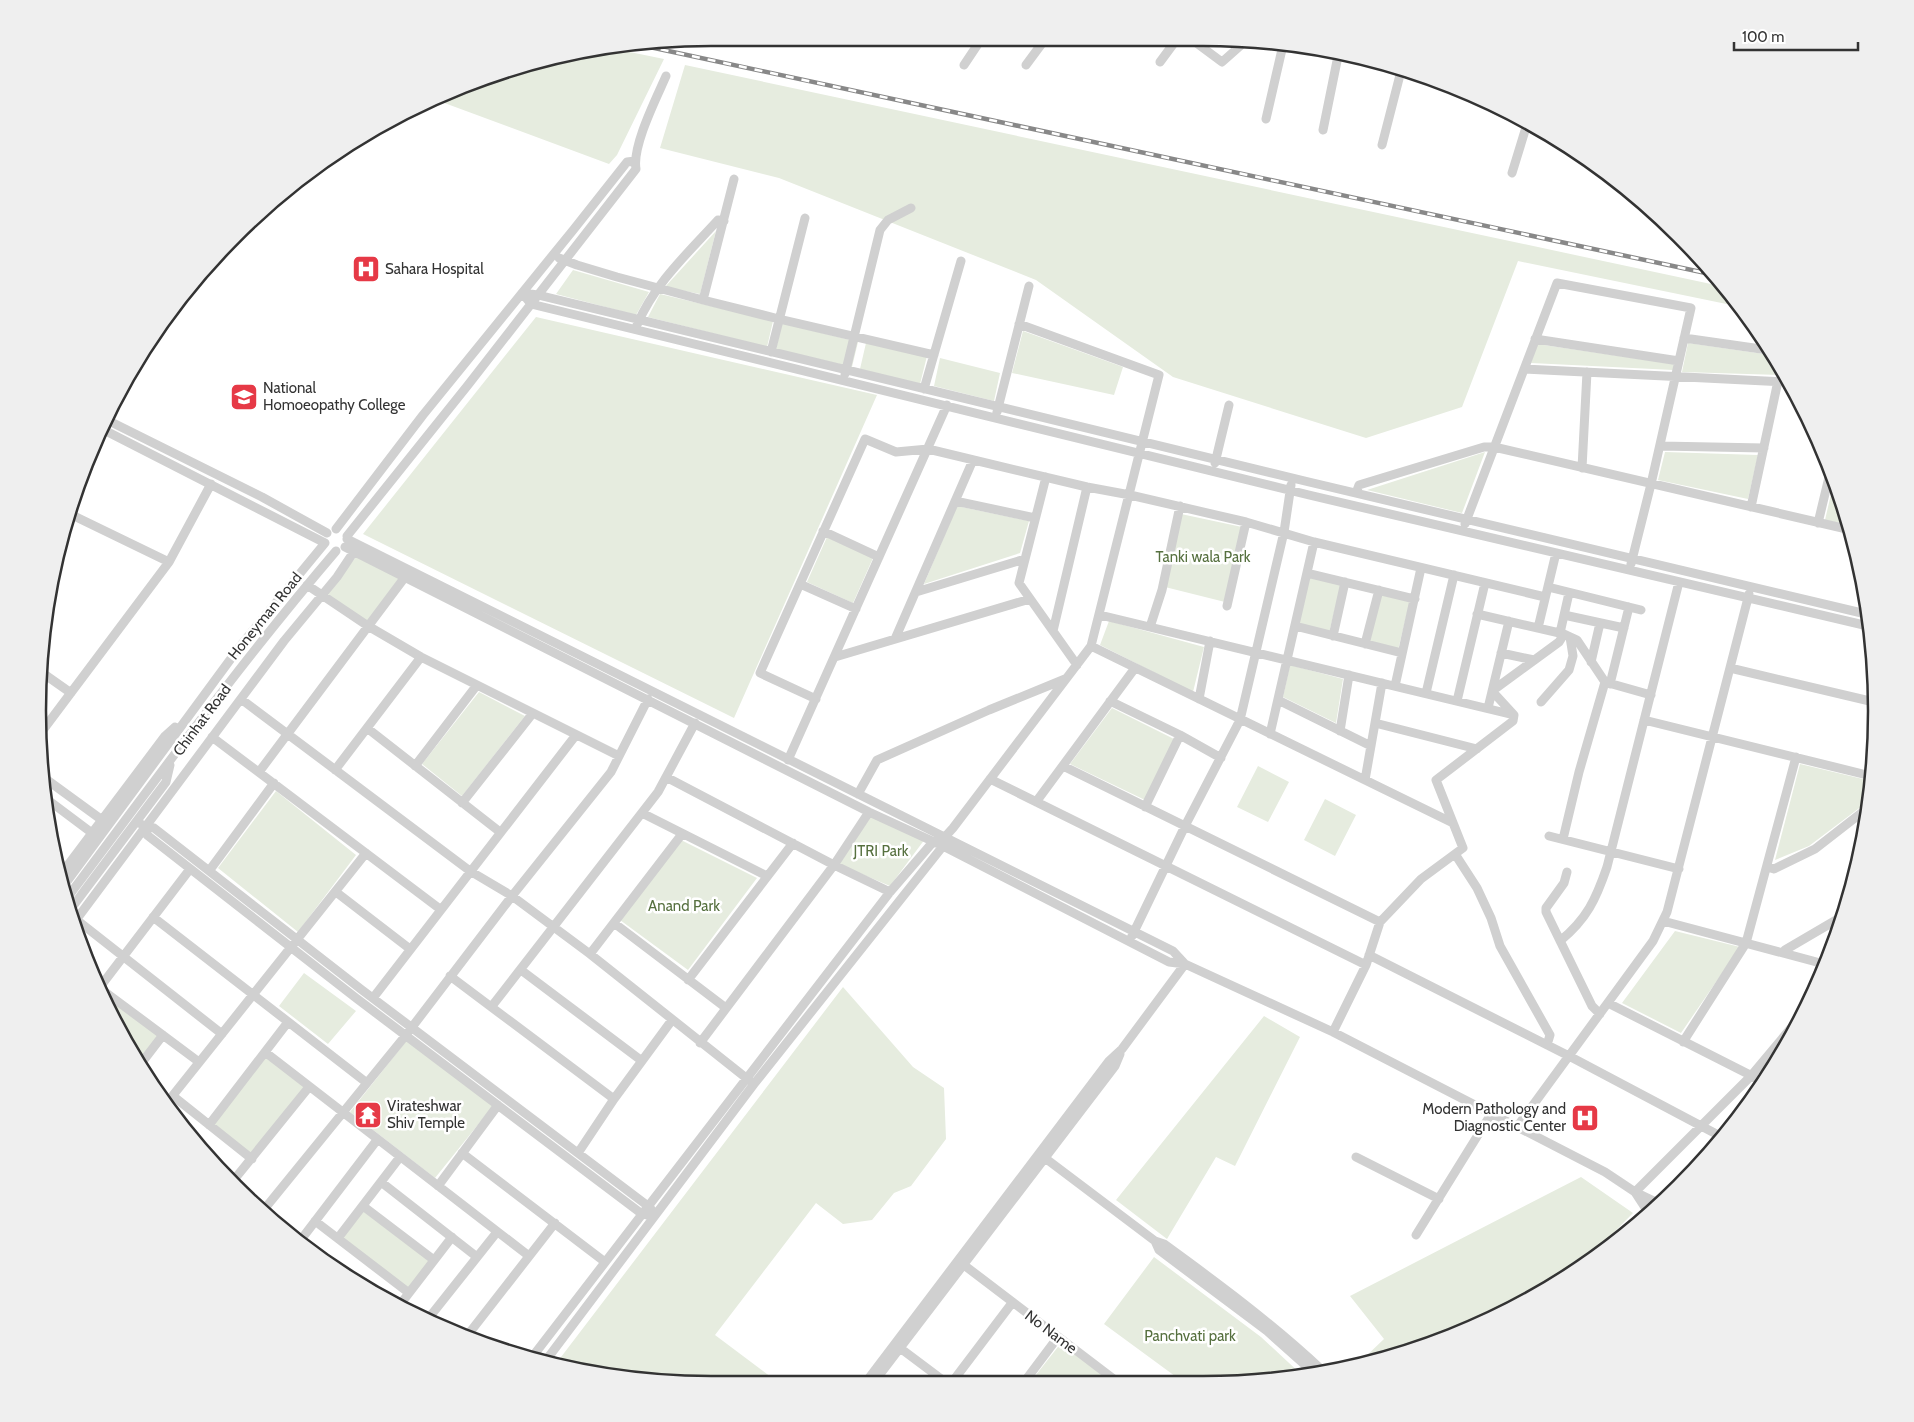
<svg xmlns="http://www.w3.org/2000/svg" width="1914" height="1422" font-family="Cabin,sans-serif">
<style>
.green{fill:#e6ecdf}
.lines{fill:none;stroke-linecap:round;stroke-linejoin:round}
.minor{stroke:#d0d0d0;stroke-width:9}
.rail-casing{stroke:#888;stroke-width:4.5}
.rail{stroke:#fff;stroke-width:2.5;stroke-dasharray:8;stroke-linecap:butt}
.labels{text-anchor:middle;stroke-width:5;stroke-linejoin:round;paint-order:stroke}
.poi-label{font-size:15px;fill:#333;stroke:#fff;text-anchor:start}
.park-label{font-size:15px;fill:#56703f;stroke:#fff}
.street-label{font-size:15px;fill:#333;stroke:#fff}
.rim{fill:none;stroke:#333;stroke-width:2.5}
</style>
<rect width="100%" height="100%" fill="#fff"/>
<path class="green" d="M620,50L664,59L617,155L609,164L439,101L536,61Z
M685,65L1725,287L1741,307L1518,261L1462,407L1366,438L1173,377L1036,280L779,178L660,148Z
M716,231L700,294L665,287Z
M573,270L649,292L636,315L556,294Z
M660,294L773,321L767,347L648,317Z
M536,317L877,395L734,718L363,534Z
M782,323L858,342L852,367L776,349Z
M1023,331L1123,367L1114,395L1012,373Z
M866,343L927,356L920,384L860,369Z
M1688,343L1771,355L1783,375L1682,372Z
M1537,344L1674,364L1673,370L1531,363Z
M940,358L1000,373L994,401L934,386Z
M1485,452L1462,513L1367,490Z
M1665,452L1758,455L1748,499L1658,480Z
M1832,490L1836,491L1849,525L1825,520Z
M957,506L1029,521L1020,553L924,584Z
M1181,514L1242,527L1225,602L1165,587Z
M827,537L873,558L853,603L807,582Z
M357,556L400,577L367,622L326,593Z
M1309,577L1341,584L1329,633L1297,625Z
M1380,594L1410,601L1398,650L1368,642Z
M1109,621L1204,647L1193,692L1100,645Z
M1290,665L1343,679L1336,723L1283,697Z
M479,692L525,716L462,796L422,764Z
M1112,708L1174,739L1145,800L1070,764Z
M1800,764L1867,780L1862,806L1809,846L1775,860Z
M1258,766L1289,782L1268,822L1237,807Z
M276,791L356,855L298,932L218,868Z
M1325,799L1356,815L1335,856L1304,840Z
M874,812L925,839L890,886L838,864Z
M681,840L757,878L688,970L620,920Z
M1675,931L1740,947L1681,1033L1622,1003Z
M304,973L356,1011L328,1044L279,1006Z
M843,987L913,1067L944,1088L946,1139L911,1186L894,1193L872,1220L843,1224L816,1203L715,1335L775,1380L773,1382L667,1383L558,1361Z
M103,993L159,1036L138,1063L128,1047Z
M1264,1016L1300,1037L1235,1166L1216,1157L1167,1239L1116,1200Z
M407,1040L493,1106L435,1178L350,1112Z
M266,1055L305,1087L251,1154L213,1124Z
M1581,1177L1633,1213L1585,1262L1461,1333L1362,1360L1384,1339L1350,1296Z
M363,1208L431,1260L409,1290L341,1237Z
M1154,1257L1261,1337L1303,1376L1291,1379H1179L1104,1324Z
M1061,1343L1109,1380H1032Z"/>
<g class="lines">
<path class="minor" d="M1191,39L1222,62L1248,39
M1323,51L1432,79
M1160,62L1177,39
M964,65L982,38
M1026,65L1046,38
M1266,119L1283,45
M1323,130L1338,56L1341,54
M1382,145L1401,71
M1512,173L1527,124
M559,258L577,265L617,277L703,300L779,319L934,355
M522,293L531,304L1309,495L1868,626
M522,293L538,295L1309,482L1866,614
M703,300L734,179
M637,325C655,283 687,254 718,220L724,221
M1684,338L1768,350
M1535,339L1679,361
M771,352L805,218
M1524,369L1787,382
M845,374L880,230L888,220L911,208
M924,389L961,261
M997,412L1029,286
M105,419L262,497L327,533
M1660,446L1764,448
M1215,463L1229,405
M1582,468L1587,372
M1046,477L1019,583L1077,665
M1356,493L1359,485L1484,447H1494L1851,530
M955,501L1035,518
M1751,507L1778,381
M72,515L169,562
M1818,523L1830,473
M1465,524L1557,283L1691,308L1651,484L1631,564
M336,529L423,415L574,229L627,162L635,161
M823,531L879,557
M347,536L468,385L636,169C632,146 656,99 666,76
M347,539L1173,951L1185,964
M345,547L869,812L943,846L1169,962L1185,964L1333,1032L1605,1172L1635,1192L1658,1203
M1307,573L1415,599
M800,584L856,609
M307,585L368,626L421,657L619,756
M1548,587L1641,610
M916,592L1025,559
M1227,606L1246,522
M1477,614L1564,634L1577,640L1605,682L1651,695
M1100,615L1514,715
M1564,615L1624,628
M1295,626L1402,653
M1150,627L1162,590L1180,506
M1538,628L1556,553
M1053,631L1087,487
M1560,633L1569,593
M1333,636L1345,582
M895,639L973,460
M1365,644L1379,590
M1091,646L1453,823
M1501,653L1534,660
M835,657L1030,599
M1591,662L1600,623
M1730,668L1874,702
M44,674L71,693
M1610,684L1629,607
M1395,686L1421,568
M1426,693L1454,575
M241,699L470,871L512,896L590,954L750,1081
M816,699L760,673L865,439L896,452L928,449L1087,487L1130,495L1246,522L1314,542L1545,597
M1199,699L1210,641
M1278,700L1371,746
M1110,701L1180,735L1221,758
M1457,701L1485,583
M1541,702L1569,670L1573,656L1570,637
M1488,708L1509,621
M1514,715L1492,691L1559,642L1564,634
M1644,720L1871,776
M1375,723L1477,749
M367,728L500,832
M1340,731L1349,675
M40,734L169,562L211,484
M1270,734L1314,542
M212,737L440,909
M788,760L947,405
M415,766L477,685
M1063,766L1380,922
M335,770L421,657
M259,772L405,577
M43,777L102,820
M666,777L834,865L890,892
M990,779L1366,965
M1365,780L1382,683
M858,794L877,760L989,710L1065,679
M48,800L92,833
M1036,802L1135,668
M462,803L533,713
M1145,807L1180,735
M642,813L767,876
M137,821L145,827L154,828L362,990L648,1206L651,1209
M145,827L147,835L356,998L642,1214L648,1215
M1549,836L1679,869
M1563,839L1579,772L1605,682
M1455,854L1477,888L1491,918L1500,946L1550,1035L1547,1045
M1767,867L1774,869L1815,849L1869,807L1871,790
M209,871L274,783
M1567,872L1564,883L1546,908V912L1592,1006L1600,1014
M62,873L165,736L175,727
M65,884L241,645L325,543L102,429
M336,892L410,949
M67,898C155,781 241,662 336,551
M70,910L166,782L170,765
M73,917L222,1034
M153,917L367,1083
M1663,921L1824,964
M614,923L726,1008
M73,924L284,641L337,577L357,547
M1132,936L1185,826L1240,720L1284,532L1291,485
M1560,941C1587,919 1596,899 1607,867L1679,582
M1784,953L1785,950L1843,916
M590,954L682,834
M1369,955L1569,1056L1722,1137
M521,970L642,1061
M450,976L614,1099
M688,980L793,843
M1816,981L1821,963
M100,987L190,869
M101,989L199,1062
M373,998L576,735
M1608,1003L1762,1081
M492,1006L658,792L695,723
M1333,1032L1366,965L1380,922L1421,879L1463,848L1436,780L1513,721L1514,715
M1683,1042L1746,943L1796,757
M700,1043L834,865L869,812
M265,1052L529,1256
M140,1065L163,1035
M173,1096L252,1159
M166,1104L366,853
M209,1125L288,1022
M1517,1127L1653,941L1667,912L1749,594
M462,1153L605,1262
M578,1153L614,1099L672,1020
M1041,1155L1155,1241L1164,1244C1219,1284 1273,1324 1322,1370
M1356,1157L1439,1199
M233,1181L309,1087
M381,1182L477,1257
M438,1186L498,1105
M1635,1192L1751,1076L1801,1016
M1635,1192L1648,1212
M363,1206L434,1260
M262,1212L406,1035L512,896L611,772L648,699
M315,1221L409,1293
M1416,1235L1491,1114
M338,1238L400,1157
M300,1241L377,1140
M1155,1241L1159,1250L1267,1331L1314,1373
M960,1262L1115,1380
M399,1306L452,1237
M428,1319L497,1232
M467,1336L555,1223
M896,1345L944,1381
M533,1356L890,892L933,842L944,838L953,828L1091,646L1159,375L1019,324
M547,1359L754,1084L943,846V843
M953,1381L1012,1303
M1025,1381L1058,1337
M866,1382L1109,1061L1122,1049L1185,964
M874,1382L1115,1066L1120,1054"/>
<g class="rail-casing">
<path id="rail" d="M645,46L1715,275"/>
</g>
<use href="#rail" class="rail"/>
</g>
<defs>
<g id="hospital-square" transform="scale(1.4375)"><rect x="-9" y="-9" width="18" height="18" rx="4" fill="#e63946" stroke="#fff"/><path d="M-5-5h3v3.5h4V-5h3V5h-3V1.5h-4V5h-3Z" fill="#fff"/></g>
<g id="university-square" transform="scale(1.4375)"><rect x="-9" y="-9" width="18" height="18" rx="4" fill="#e63946" stroke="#fff"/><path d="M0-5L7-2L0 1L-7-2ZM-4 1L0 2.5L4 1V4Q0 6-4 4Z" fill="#fff"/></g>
<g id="temple-square" transform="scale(1.4375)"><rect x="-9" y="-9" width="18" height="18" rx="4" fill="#e63946" stroke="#fff"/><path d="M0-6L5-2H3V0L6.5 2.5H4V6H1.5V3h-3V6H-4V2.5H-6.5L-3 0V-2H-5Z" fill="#fff"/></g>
</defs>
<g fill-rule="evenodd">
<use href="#hospital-square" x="366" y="269"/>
<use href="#university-square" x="244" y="397"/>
<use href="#temple-square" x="368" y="1115"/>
<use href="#hospital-square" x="1585" y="1118"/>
</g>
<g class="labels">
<g class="poi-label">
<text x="385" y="274">Sahara Hospital</text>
<text x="263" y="393">National<tspan x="263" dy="17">Homoeopathy College</tspan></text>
<text x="387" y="1111">Virateshwar<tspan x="387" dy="17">Shiv Temple</tspan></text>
<text x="1566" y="1114" text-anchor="end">Modern Pathology and<tspan x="1566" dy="17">Diagnostic Center</tspan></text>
</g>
<g class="park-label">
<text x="1203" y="562">Tanki wala Park</text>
<text x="881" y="856">JTRI Park</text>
<text x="684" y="911">Anand Park</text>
<text x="1190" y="1341">Panchvati park</text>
</g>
<g class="street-label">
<text transform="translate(265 616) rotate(-51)" y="5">Honeyman Road</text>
<text transform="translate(202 720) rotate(-53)" y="5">Chinhat Road</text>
<text transform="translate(1051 1332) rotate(37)" y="5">No Name</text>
</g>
</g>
<path d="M0 0H1914V1422H0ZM711 46H1203A665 665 0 0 1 1868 711V711A665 665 0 0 1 1203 1376H711A665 665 0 0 1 46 711V711A665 665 0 0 1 711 46Z" fill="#efefef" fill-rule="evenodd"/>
<path class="rim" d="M711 46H1203A665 665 0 0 1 1868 711V711A665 665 0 0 1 1203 1376H711A665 665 0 0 1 46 711V711A665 665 0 0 1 711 46Z"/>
<path d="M1734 42v8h124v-8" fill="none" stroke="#333333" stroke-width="2.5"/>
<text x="1742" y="42" font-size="15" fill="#333333" stroke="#ffffff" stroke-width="4" paint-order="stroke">100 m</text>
</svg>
